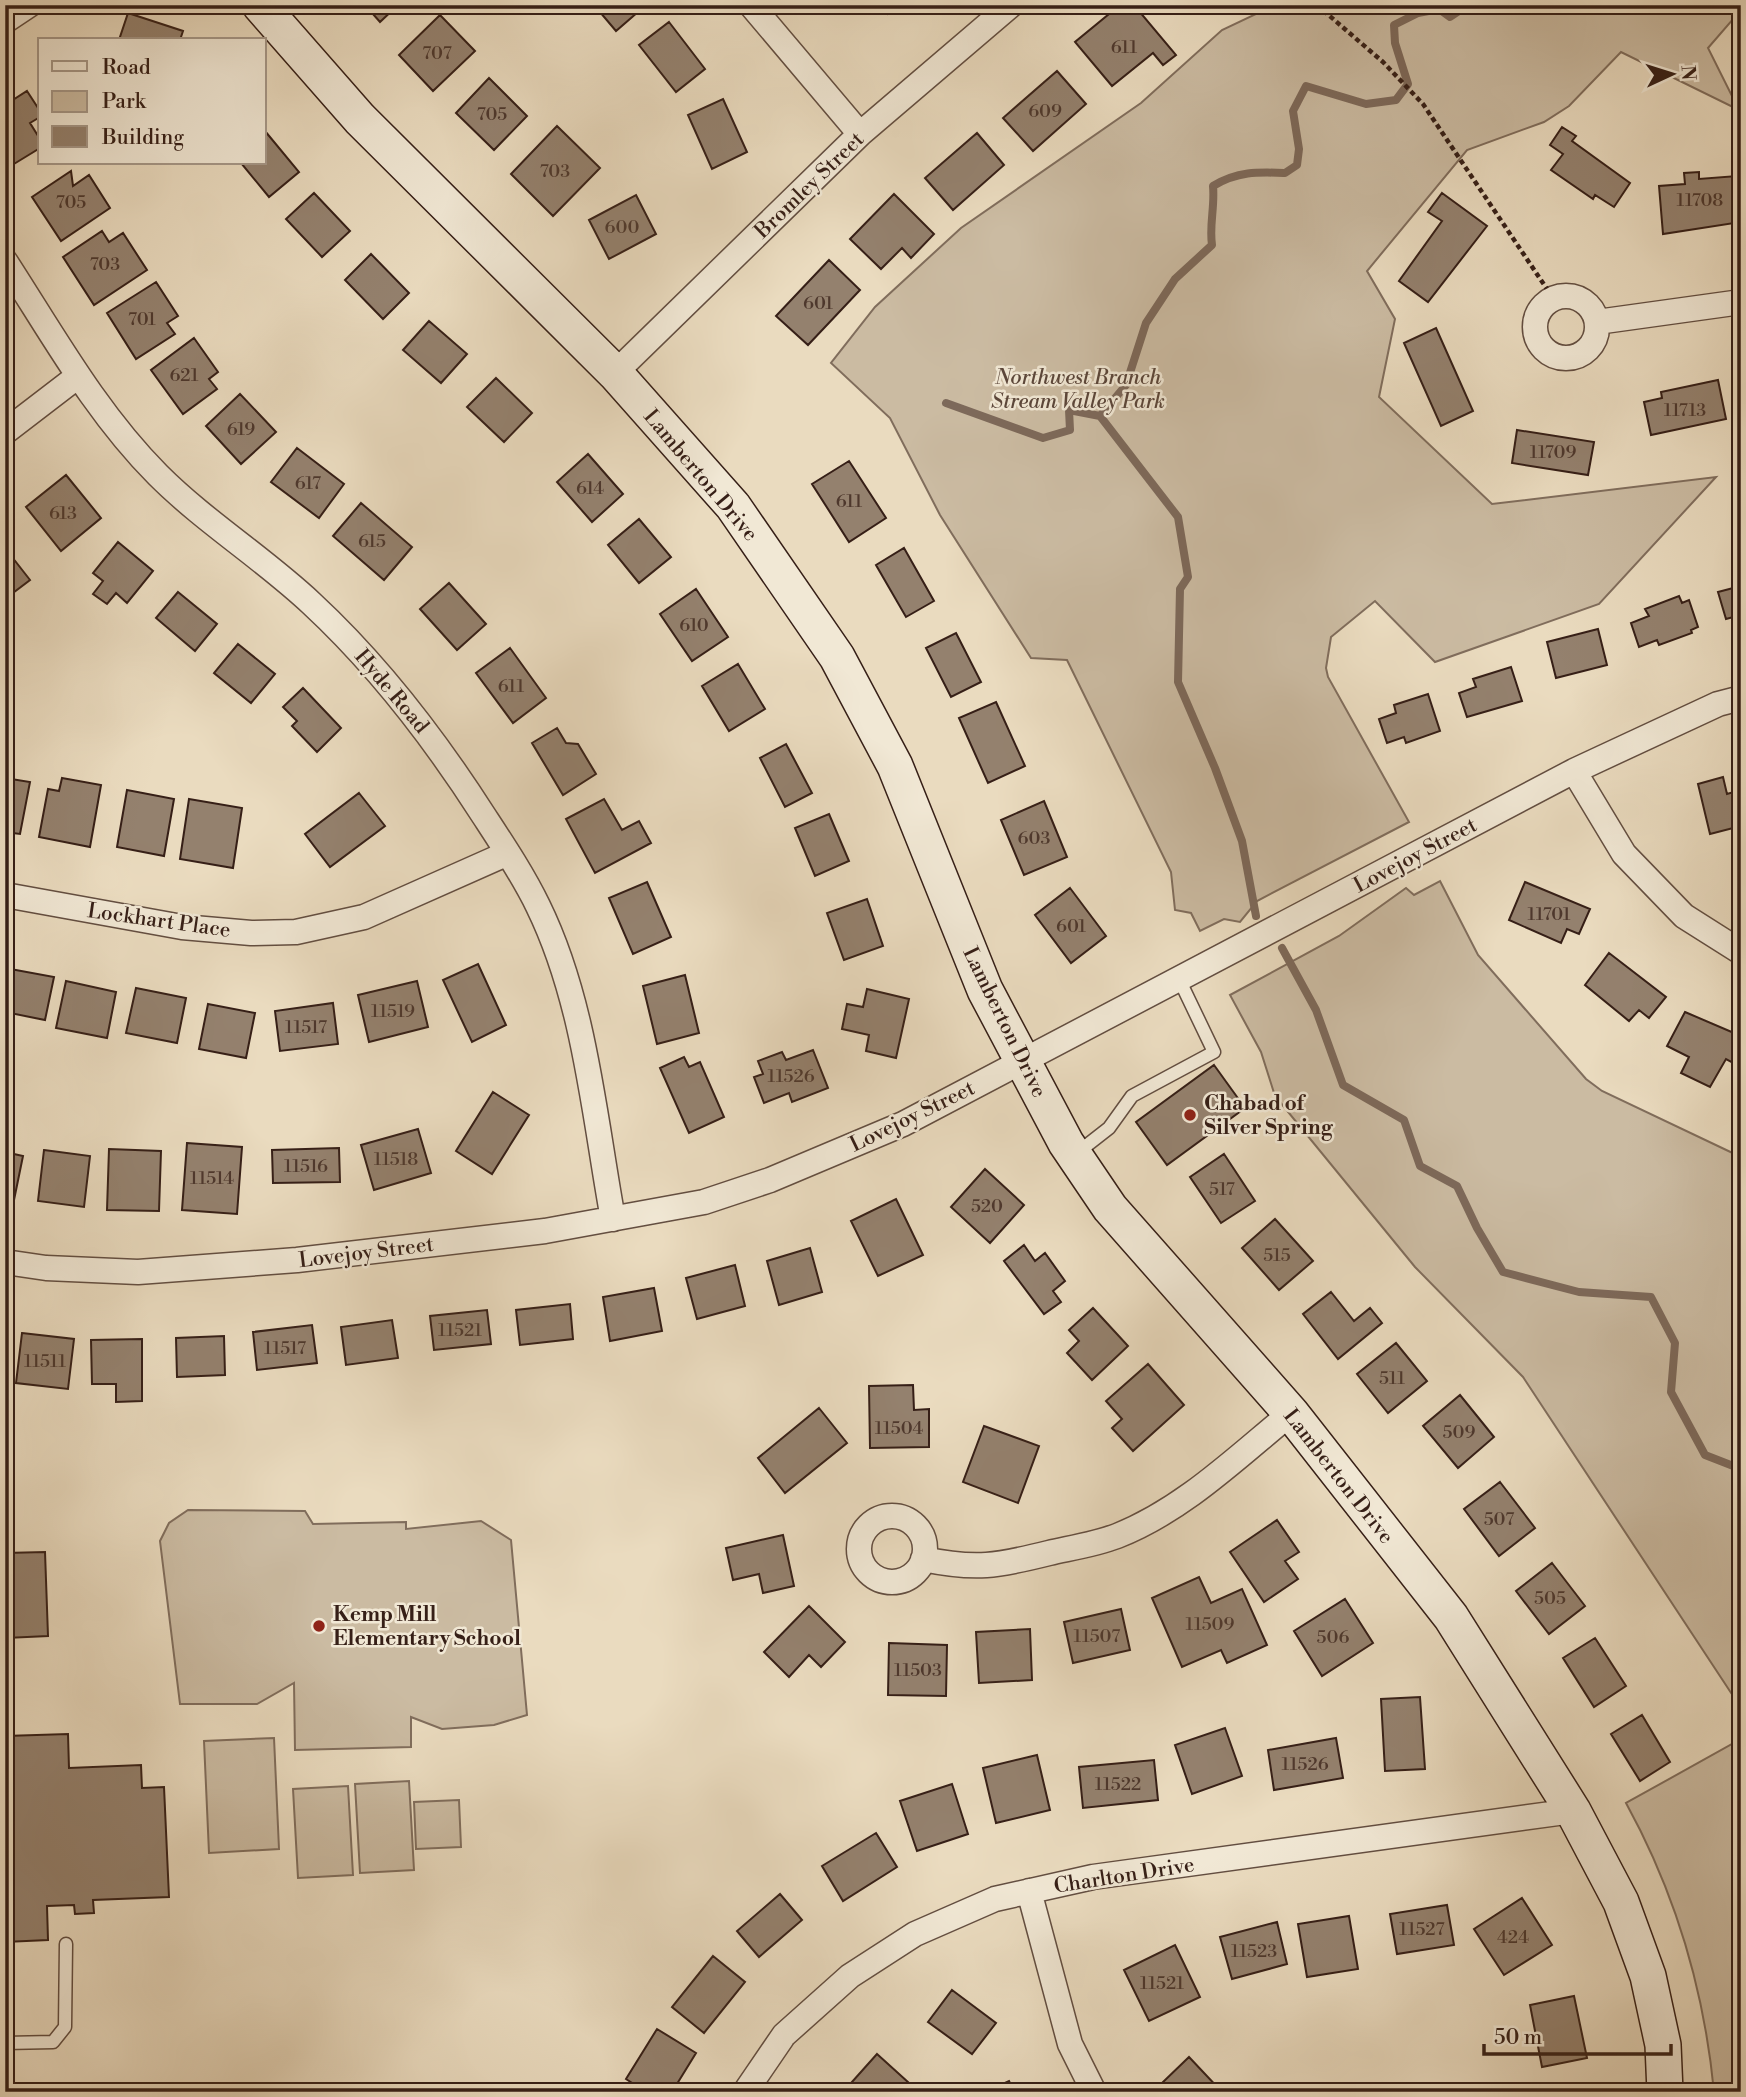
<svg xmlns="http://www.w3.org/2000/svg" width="1746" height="2097" font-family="'Libre Bodoni',serif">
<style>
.green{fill:#cbbba2;stroke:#806d5c;stroke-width:2}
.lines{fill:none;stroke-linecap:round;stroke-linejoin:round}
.stream{stroke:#7d695a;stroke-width:8}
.building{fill:#94816e;stroke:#361f17;stroke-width:2}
.lane-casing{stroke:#634e41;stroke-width:15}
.street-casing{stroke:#634e41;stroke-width:27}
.secondary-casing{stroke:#361f17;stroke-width:38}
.path{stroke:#361f17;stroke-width:4.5;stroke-dasharray:5 3.5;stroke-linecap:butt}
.lane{stroke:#f1e8d5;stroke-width:12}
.street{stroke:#f1e8d5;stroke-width:24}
.secondary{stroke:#f1e8d5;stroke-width:35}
.poi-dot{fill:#8f2418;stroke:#f1e8d5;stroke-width:2.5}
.labels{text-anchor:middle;stroke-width:5;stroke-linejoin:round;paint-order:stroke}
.number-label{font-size:18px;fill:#4e382d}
.street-label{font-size:21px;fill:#361f17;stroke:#f1e8d5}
.park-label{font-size:21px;font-style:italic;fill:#5b463a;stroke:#f1e8d5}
.poi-label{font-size:21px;font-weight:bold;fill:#361f17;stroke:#f1e8d5;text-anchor:start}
</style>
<rect width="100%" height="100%" fill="#eadbbf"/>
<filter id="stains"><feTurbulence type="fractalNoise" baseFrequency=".00286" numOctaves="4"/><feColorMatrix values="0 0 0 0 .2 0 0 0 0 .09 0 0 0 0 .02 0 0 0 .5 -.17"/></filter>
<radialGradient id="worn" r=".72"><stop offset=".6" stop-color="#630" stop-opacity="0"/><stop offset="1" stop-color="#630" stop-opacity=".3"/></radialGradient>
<path class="green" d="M1275,5H1741V10L1708,48L1739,110L1621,52L1569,106L1544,122L1467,150L1367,271L1395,319L1379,397L1492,504L1716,477L1599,604L1435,662L1375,601L1331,637L1326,668L1328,677L1409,822L1257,901L1240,922L1224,919L1200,931L1191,913L1175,910L1171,872L1067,660L1031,658L940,515L890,418L831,363L875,307L961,228L1141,103L1222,30Z
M1440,881L1478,955L1586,1079L1602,1091L1741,1157V1708L1523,1377L1415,1267L1275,1096L1261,1052L1230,995L1339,936L1406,888L1414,895Z
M188,1510L305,1511L313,1524L406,1522V1529L481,1521L511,1540L527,1715L494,1725L442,1729L411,1717V1747L295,1750L294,1683L257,1704H180L160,1541L169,1523Z
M274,1738L279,1849L209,1853L204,1741Z
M1741,1739V2092H1714C1704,1988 1676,1894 1626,1803Z
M409,1781L414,1870L360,1873L355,1784Z
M348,1786L353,1875L298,1878L293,1789Z
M459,1800L461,1847L416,1849L414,1802Z"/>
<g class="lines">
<path class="stream" d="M946,403L1043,438L1070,430L1069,410L1100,416
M1256,916L1242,841L1215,768L1178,682L1180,589L1188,577L1178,517L1100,416L1126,385L1146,323L1175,279L1212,245C1209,225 1215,207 1213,186C1238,171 1258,172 1285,173L1297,165L1299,149L1293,111L1306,86L1366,104L1396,100L1408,84L1395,43L1394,25L1418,13L1439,9L1450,17L1468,5
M1282,948L1316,1010L1343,1085L1404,1120L1420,1166L1457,1186L1477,1228L1503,1272L1579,1292L1651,1297L1675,1343L1671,1392L1705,1455L1741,1469"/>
</g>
<path class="building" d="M365,5H398L380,22Z
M594,5H646L616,31Z
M871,5H892L887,14Z
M1120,5H1134L1176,55L1163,65L1153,53L1112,86L1075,42Z
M1160,5H1175L1166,12Z
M128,13L183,31L180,40H119Z
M440,15L475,51L433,91L399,55Z
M669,22L705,69L676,92L639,45Z
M1057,71L1086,104L1033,151L1003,118Z
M489,78L527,116L494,150L456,113Z
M27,91L40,111V117L30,123L40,139V148L9,167L5,161V105Z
M723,99L747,152L712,169L688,115Z
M557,126L600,168L553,216L511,174Z
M1562,127L1576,136L1572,141L1630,183L1614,207L1595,195L1593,199L1551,170L1563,154L1550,145Z
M265,131L299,172L269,197L241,163H264Z
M977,133L1004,165L953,210L925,178Z
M71,171L73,186L89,175L110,208L61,241L32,197Z
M1699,172V179L1737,176L1741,222L1663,234L1659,186L1685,184L1684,173Z
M314,193L350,231L322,257L286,219Z
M1442,193L1487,226L1428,302L1399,281L1442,221L1428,212Z
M894,194L934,234L911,258L902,248L881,269L850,239Z
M636,195L656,234L609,259L589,220Z
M102,231L109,242L123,233L147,270L94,305L63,257Z
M371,254L409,293L383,319L345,280Z
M829,260L860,290L808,345L776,316Z
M156,282L178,316L167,323L175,334L136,359L107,313Z
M429,321L467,354L441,383L403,350Z
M1436,328L1473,411L1441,426L1404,343Z
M194,338L218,372L209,379L217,389L183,414L151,370Z
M496,378L532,413L504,442L467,407Z
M1718,380L1726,419L1651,435L1644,402L1662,398L1661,392Z
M240,394L276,432L241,464L206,426Z
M1517,430L1594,442L1588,475L1512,463Z
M297,448L344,484L319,518L271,482Z
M588,454L623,494L592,522L557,482Z
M849,461L886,518L849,542L812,484Z
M66,475L101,518L61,551L26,507Z
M361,503L412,547L384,580L333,536Z
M639,519L671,557L639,583L608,545Z
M118,542L153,571L127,603L116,593L107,604L93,594L103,581L93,573Z
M5,548L30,580L5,599Z
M904,548L934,601L906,617L876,565Z
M1741,581V615L1726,619L1718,592L1737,587L1736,582Z
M449,583L486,624L457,650L420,609Z
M696,589L728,637L692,661L660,614Z
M178,592L217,624L195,651L156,618Z
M1679,596L1682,603L1689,600L1698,627L1691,630L1692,633L1659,645L1657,640L1639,647L1631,623L1649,616L1645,609Z
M1598,629L1607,665L1556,678L1547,642Z
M956,633L981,682L951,697L926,648Z
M238,644L275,674L251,703L214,673Z
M510,648L546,698L513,723L476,673Z
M738,664L765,709L729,731L702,686Z
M1511,667L1522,701L1467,717L1459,693L1476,687L1473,679Z
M303,688L341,728L317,752L292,726L297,721L283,707Z
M1428,694L1440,731L1406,743L1404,737L1387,743L1379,719L1396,713L1394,705Z
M996,702L1025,766L988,783L959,718Z
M557,728L566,743L578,744L596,774L563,795L532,743Z
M786,744L812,793L785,807L760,758Z
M1723,777L1727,794L1737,791L1741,826L1710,834L1698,784Z
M5,778L30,782L20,834L5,832Z
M62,778L101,785L90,847L39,837L48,789L59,791Z
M127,790L174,799L164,856L117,847Z
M359,793L385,826L330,867L305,834Z
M189,799L242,808L233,868L180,859Z
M604,799L622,830L639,821L651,843L595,873L566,819Z
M1044,801L1067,857L1024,875L1001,820Z
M829,814L849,861L815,876L795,828Z
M647,882L671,937L633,954L609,898Z
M1525,882L1590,909L1579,934L1567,929L1561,943L1509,920Z
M1070,888L1106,936L1071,963L1035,915Z
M867,899L883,946L844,960L827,913Z
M1609,953L1666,997L1649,1018L1639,1010L1629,1021L1585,985Z
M478,964L506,1025L472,1042L443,980Z
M5,968L54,977L45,1020L5,1012Z
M685,975L699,1033L657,1044L643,986Z
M66,981L116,992L107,1038L56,1028Z
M417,981L428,1027L369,1042L358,995Z
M136,988L186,998L177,1043L126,1033Z
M867,989L909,999L896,1058L866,1051L869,1035L842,1029L847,1004L863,1007Z
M333,1003L338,1044L280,1051L275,1011Z
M208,1004L255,1013L246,1058L199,1049Z
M1685,1012L1741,1036V1058L1737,1065L1726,1059L1710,1087L1681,1073L1689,1057L1667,1046Z
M813,1050L828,1088L792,1102L789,1093L764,1103L754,1077L763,1074L758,1061L782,1052L786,1060Z
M684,1057L689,1067L700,1062L724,1117L689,1133L660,1068Z
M1214,1065L1245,1108L1167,1165L1136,1122Z
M493,1092L529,1115L492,1174L456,1151Z
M418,1129L431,1173L374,1190L361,1145Z
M187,1143L242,1147L237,1214L182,1210Z
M339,1148L340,1182L273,1183L272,1150Z
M109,1149L161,1151L159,1211L107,1210Z
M44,1150L90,1156L84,1207L38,1201Z
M5,1152L23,1156L14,1200L5,1198Z
M1224,1154L1255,1201L1221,1223L1190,1177Z
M985,1169L1024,1205L990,1243L951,1207Z
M896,1199L923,1255L878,1276L851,1221Z
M1275,1219L1313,1261L1279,1290L1242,1248Z
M1024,1245L1035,1261L1045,1253L1065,1281L1053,1291L1061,1302L1044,1314L1004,1261Z
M810,1248L822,1292L779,1305L767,1261Z
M735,1265L745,1306L697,1319L686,1278Z
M654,1288L662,1331L610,1341L603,1297Z
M1331,1292L1354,1321L1370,1308L1382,1323L1338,1359L1303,1314Z
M570,1304L573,1339L520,1345L516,1310Z
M1093,1308L1128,1346L1092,1380L1067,1353L1079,1341L1069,1330Z
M487,1310L491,1344L434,1350L430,1316Z
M392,1320L398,1358L346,1365L341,1327Z
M312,1325L317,1363L257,1370L253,1332Z
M22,1333L74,1339L68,1389L16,1383Z
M224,1336L225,1375L177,1377L176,1338Z
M142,1339V1401L116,1402V1384H92L91,1340Z
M1396,1343L1427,1381L1388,1413L1357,1374Z
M1148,1364L1184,1405L1133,1451L1112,1428L1122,1419L1106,1401Z
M913,1385L914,1410L929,1409V1447L870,1448L869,1386Z
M1460,1395L1494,1437L1458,1468L1423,1426Z
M819,1408L847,1443L785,1493L758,1458Z
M984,1426L1039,1446L1018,1503L963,1482Z
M1500,1482L1535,1528L1499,1556L1464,1509Z
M1277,1520L1299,1552L1285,1561L1298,1579L1264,1602L1230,1552Z
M783,1535L794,1586L763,1593L759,1574L733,1580L726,1548Z
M45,1552L48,1636L6,1638L5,1553Z
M1552,1563L1585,1606L1549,1634L1516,1591Z
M1199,1577L1211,1603L1242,1589L1267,1645L1227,1663L1221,1650L1182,1667L1152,1598Z
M1345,1599L1373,1643L1322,1676L1294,1631Z
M809,1606L845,1642L821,1667L809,1655L789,1677L764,1652Z
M1121,1609L1130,1650L1073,1663L1064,1622Z
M1030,1629L1032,1680L979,1683L976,1632Z
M1595,1638L1626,1686L1594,1707L1563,1658Z
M889,1643L947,1645L946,1696L888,1695Z
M1420,1697L1425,1769L1385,1771L1381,1699Z
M1642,1715L1670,1762L1640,1781L1611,1734Z
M1225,1728L1242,1776L1192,1794L1175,1745Z
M68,1734L69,1768L141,1765L142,1788L164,1787L169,1897L93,1900L94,1913L75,1914L74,1905L47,1906L48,1940L5,1942V1736Z
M1336,1738L1343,1778L1274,1790L1268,1750Z
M1037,1755L1050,1810L996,1823L983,1768Z
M1154,1760L1158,1800L1083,1808L1079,1767Z
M952,1784L968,1834L917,1851L900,1801Z
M876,1833L897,1867L843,1901L822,1866Z
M780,1894L802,1920L759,1957L737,1931Z
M1522,1898L1552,1945L1504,1975L1474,1929Z
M1447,1905L1454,1945L1397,1954L1390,1914Z
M1349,1916L1358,1969L1307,1977L1298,1924Z
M1277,1922L1287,1964L1232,1979L1220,1937Z
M1175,1945L1200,1997L1149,2021L1124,1970Z
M713,1956L745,1982L704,2033L672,2007Z
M952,1990L996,2023L972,2054L928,2022Z
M1574,1996L1587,2058L1542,2067L1530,2005Z
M657,2029L696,2053L672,2092H646L626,2079Z
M877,2054L919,2092H843Z
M1189,2057L1222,2092H1171L1162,2083Z
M1009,2081L1014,2092H985Z
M337,2085L338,2092H292Z
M1587,2089V2092H1534V2091Z"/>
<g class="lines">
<g class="lane-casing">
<path id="lane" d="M1077,1153L1109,1128L1132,1096L1214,1052L1179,979
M5,2043L53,2042L65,2027L66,1944"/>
</g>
<g class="street-casing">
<path id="street" d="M751,5L860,134
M5,21L29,5
M5,261C53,335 96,413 158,475C205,522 263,558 311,603C379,666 434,738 484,816C503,845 523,875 538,906C585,1002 594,1115 613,1219
M1535 327a31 31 0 1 1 62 0a31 31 0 1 1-62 0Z
M1597,322L1741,302
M615,373L860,134L1011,5
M5,432L78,376
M1574,771L1624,854L1684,916L1741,952
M5,895L182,927L251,933L296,932L364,917L508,853
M5,1262L46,1268L138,1272L297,1260L545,1231L704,1202L770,1180L903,1124L1574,771L1718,704L1741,698
M859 1549a33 33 0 1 1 66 0a33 33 0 1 1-66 0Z
M923,1559C976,1570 997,1566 1049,1553C1071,1548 1096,1544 1117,1536C1183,1510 1236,1458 1291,1413
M1029,1891L1070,2044L1094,2092
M745,2092L784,2035L850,1976L915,1934L995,1899L1093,1877L1573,1811"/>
</g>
<g class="secondary-casing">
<path id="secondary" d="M260,5L360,119L615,373L733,506L837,657L895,766L985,990L1066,1143L1110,1208L1291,1413L1451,1617L1573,1811L1621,1902L1648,1976L1663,2045L1665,2092"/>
</g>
<path class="path" d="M1317,5L1383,62L1423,104L1553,298"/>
<use href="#lane" class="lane"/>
<use href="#street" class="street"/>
<use href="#secondary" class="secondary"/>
</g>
<g class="poi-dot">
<circle cx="1190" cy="1115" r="7"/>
<circle cx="319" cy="1626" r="7"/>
</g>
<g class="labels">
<g class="number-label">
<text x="1124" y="53">611</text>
<text x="437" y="59">707</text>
<text x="1045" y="117">609</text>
<text x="492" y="120">705</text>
<text x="555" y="177">703</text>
<text x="1700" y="206">11708</text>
<text x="71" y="208">705</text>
<text x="622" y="233">600</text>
<text x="105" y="270">703</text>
<text x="818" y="309">601</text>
<text x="142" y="325">701</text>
<text x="184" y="381">621</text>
<text x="1685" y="416">11713</text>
<text x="241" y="435">619</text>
<text x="1553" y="458">11709</text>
<text x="308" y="489">617</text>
<text x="590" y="494">614</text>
<text x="849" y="507">611</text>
<text x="63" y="519">613</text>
<text x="372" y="547">615</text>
<text x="694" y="631">610</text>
<text x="511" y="692">611</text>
<text x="1034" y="844">603</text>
<text x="1549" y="920">11701</text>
<text x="1071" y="932">601</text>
<text x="393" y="1017">11519</text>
<text x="306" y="1033">11517</text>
<text x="791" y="1082">11526</text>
<text x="396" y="1165">11518</text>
<text x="306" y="1172">11516</text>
<text x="212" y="1184">11514</text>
<text x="1222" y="1195">517</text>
<text x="987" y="1212">520</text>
<text x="1277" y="1261">515</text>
<text x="460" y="1336">11521</text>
<text x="285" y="1354">11517</text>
<text x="45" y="1367">11511</text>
<text x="1392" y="1384">511</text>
<text x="899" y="1434">11504</text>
<text x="1459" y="1438">509</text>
<text x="1499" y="1525">507</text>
<text x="1550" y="1604">505</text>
<text x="1210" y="1630">11509</text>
<text x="1097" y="1642">11507</text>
<text x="1333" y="1643">506</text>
<text x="918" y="1676">11503</text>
<text x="1305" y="1770">11526</text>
<text x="1118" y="1790">11522</text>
<text x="1422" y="1935">11527</text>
<text x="1513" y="1943">424</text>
<text x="1254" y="1957">11523</text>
<text x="1162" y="1989">11521</text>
</g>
<g class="street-label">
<text transform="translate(809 185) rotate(-44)" y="7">Bromley Street</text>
<text transform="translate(701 475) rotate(50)" y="7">Lamberton Drive</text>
<text transform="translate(392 691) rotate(50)" y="7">Hyde Road</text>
<text transform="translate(1415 855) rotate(-28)" y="7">Lovejoy Street</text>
<text transform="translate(159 920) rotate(8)" y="7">Lockhart Place</text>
<text transform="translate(1005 1022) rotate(64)" y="7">Lamberton Drive</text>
<text transform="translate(912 1116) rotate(-26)" y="7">Lovejoy Street</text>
<text transform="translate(366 1252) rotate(-7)" y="7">Lovejoy Street</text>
<text transform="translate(1339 1476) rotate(52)" y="7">Lamberton Drive</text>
<text transform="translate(1124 1875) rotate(-9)" y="7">Charlton Drive</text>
</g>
<g class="park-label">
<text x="1078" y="384">Northwest Branch<tspan x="1078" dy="24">Stream Valley Park</tspan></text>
</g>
<g class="poi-label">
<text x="1204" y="1110">Chabad of<tspan x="1204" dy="24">Silver Spring</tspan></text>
<text x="333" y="1621">Kemp Mill<tspan x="333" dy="24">Elementary School</tspan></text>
</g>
</g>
<rect width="1746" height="2097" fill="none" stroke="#eadbbf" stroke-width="28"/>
<rect x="7" y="7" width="1732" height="2083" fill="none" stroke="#361f17" stroke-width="3.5"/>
<rect x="14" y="14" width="1718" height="2069" fill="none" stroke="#361f17" stroke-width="2"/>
<rect x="38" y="38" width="228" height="126" fill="#f1e8d5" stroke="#a69889" stroke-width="2"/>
<rect x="52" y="61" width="35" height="10" fill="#f1e8d5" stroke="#a69889" stroke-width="2"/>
<text x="102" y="74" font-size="21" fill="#361f17">Road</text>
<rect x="52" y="91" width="35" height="21" fill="#cbbba2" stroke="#a69889" stroke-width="2"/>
<text x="102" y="108" font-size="21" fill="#361f17">Park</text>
<rect x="52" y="126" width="35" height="21" fill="#94816e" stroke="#a69889" stroke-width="2"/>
<text x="102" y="144" font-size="21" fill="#361f17">Building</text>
<g transform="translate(1672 74) rotate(86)" stroke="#f1e8d5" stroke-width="5" paint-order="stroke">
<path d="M0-5L12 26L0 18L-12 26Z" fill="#361f17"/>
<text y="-10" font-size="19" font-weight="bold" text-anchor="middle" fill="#361f17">N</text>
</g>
<path d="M1484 2044v10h187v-10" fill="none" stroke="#361f17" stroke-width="3.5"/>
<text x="1494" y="2044" font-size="21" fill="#361f17" stroke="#f1e8d5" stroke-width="5" paint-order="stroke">50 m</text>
<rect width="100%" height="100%" filter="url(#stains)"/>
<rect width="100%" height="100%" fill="url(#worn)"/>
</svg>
